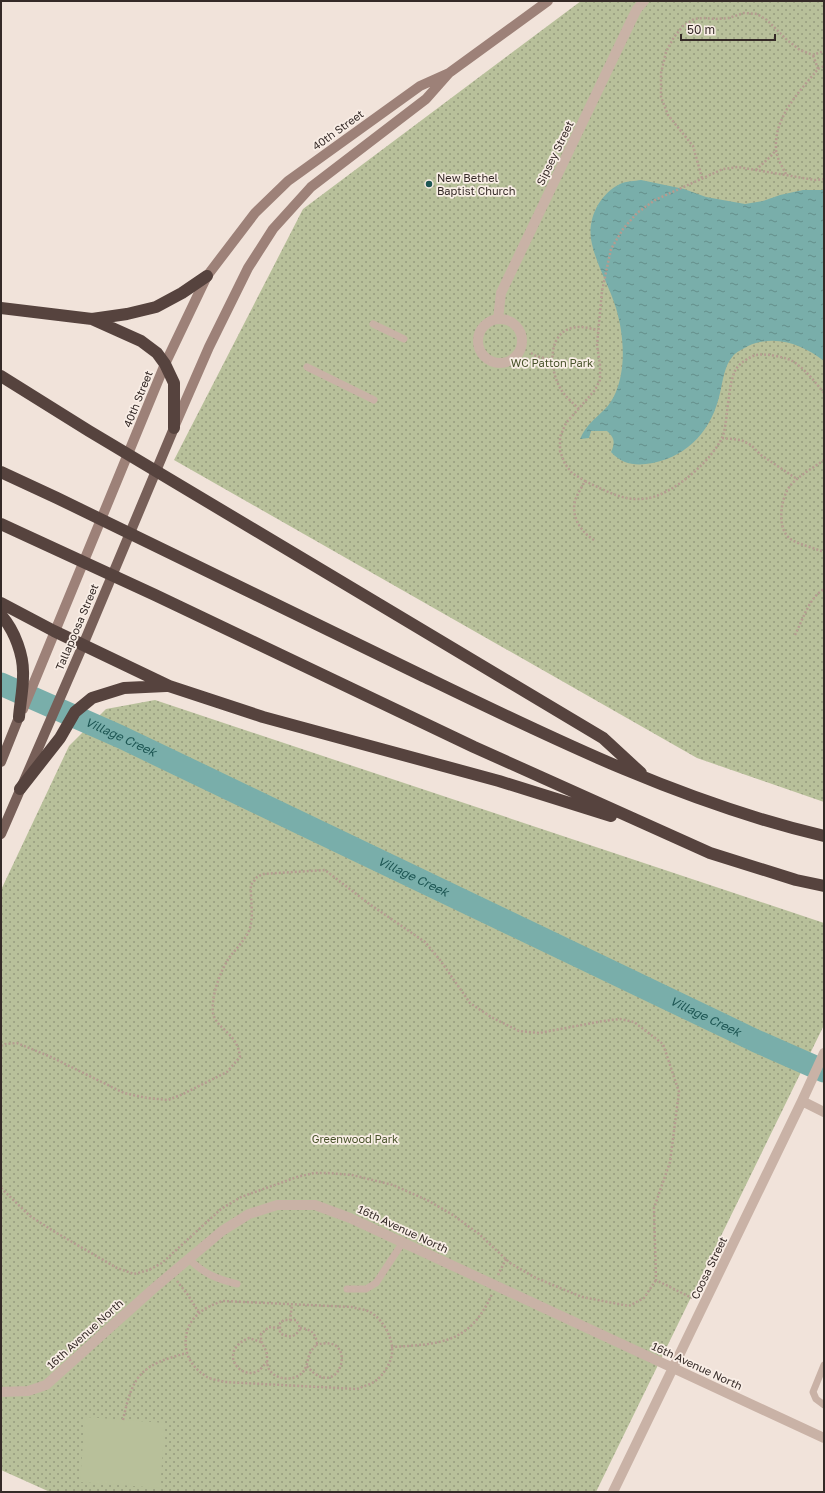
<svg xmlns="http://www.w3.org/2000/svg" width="825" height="1493" font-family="'Golos Text',sans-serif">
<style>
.grass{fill:url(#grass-dots)}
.pitch{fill:#b8c09a}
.water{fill:url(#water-ripples)}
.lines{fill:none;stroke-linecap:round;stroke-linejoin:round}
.river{stroke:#79aeaa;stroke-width:23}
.path{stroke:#b59c90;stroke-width:2.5;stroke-dasharray:2 2;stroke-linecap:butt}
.lane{stroke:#c9b2a6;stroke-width:7}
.street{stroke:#c9b2a6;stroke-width:10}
.secondary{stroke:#9d8178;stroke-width:10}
.primary{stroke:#775f58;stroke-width:10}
.highway{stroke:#56433e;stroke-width:12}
.poi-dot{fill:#1d5653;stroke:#f9eee6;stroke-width:1.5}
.labels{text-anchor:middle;stroke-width:3.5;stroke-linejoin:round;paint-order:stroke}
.street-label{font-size:11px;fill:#352a27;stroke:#f9eee6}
.poi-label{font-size:11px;fill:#352a27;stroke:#f9eee6;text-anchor:start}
.park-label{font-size:11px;fill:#49532b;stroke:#f9eee6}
.water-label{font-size:12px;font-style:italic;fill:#1d5653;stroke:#f9eee6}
</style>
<defs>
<pattern id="grass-dots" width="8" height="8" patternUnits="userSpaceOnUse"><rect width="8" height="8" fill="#b8c09a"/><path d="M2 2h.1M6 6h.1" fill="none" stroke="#969c7e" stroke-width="1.8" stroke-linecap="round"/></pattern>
<pattern id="water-ripples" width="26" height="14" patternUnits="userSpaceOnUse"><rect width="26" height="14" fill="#79aeaa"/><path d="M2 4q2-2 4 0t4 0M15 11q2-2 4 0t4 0" fill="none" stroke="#648e8a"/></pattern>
</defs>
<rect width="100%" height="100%" fill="#f1e3da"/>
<path class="grass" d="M581,1H824V802L697,758L174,460L303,209Z
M155,700L824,923V1025L596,1492H50L1,1470V890L69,746L106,709Z"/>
<path class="pitch" d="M85,1417L165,1423L160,1488L80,1482Z"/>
<path class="water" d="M641,180L684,189L706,197L745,204L763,201L780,195L803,190H824V361C802,344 775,334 748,346C743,349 736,352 733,356C724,366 723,381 720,393C712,429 690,455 653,463C636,466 623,465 611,452C615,443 615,438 607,431H591L589,438L580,439C587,424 594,420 605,409C614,400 619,386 621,374C625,353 622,328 616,308C609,285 595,263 591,239C588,217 600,194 620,184C626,181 635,181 641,180Z"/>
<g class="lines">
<path class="river" id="s1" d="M1,684L121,737L756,1041L824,1071"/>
<path class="path" d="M818,69L824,66
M756,170L771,156L776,150
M786,174C782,166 776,157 776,148C774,117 800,91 818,69L813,55
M702,178L693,146L668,115L661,97V73L666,52L674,37L683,26L694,19L703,18L716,19L729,18L744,13L757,14L767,20L787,40L800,50L813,55L824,51
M531,353L536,356L552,360
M579,409C573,403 566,397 562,391C548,370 546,327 580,327C586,327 592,329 598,330
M722,438L741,440L751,445L761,455L797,479
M824,460C813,468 798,476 790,486C780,499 776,531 792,540C801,545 814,548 824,552
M585,481C600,488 619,499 636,499C640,499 645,499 648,498C673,495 718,456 724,432C728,415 728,383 736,369C740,363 749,357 756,355C764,353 787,357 794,362C806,370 815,382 824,393
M594,540C581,532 571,517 575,501C577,494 582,487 585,481L572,473L565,464L560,451V437L566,423L595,390L600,380V365L597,345L602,291L611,249L623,229L637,213L655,200L723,169L738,167L815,180L824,179
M795,635C803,619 809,598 824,589
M1,1046L5,1044L17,1043L51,1057L124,1093L147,1098L168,1100L183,1094L227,1072L240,1057C238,1033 215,1028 213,1013C211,996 220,972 229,958C235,950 243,942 248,933C255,919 250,900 251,885L257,877L263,874L325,870L368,903L425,942L440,960L470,1003L491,1017L519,1031L539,1033L603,1021L620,1019L634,1022L663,1044L679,1092L670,1162L654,1208L656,1280L692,1298
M1,1188L30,1216L55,1232L117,1268L134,1274L149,1270L162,1263L221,1209L241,1197L297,1177L314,1173H328L352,1175L393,1185L429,1201L453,1215L479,1234L510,1263L536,1278L582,1297L629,1306L644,1298L656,1280
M498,1275L506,1259
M177,1281L188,1295L199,1313
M223,1301L352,1307C357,1309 365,1309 370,1312C383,1319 394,1339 392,1354C391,1362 385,1372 379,1378C373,1384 364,1386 357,1389L225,1382C219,1380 212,1380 207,1377C196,1370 188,1361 186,1348C183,1322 200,1308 223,1301Z
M290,1320H296L299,1325L300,1329C295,1338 288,1338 280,1333V1323L284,1320H290L292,1305
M279,1328L269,1327L261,1334C260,1344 265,1346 267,1354C267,1358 267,1363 268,1367C273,1380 293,1382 302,1373C308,1367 307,1360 310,1353C312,1349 315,1347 317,1343C315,1332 310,1329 300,1328
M261,1342L249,1338C217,1351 240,1381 258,1371C261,1369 264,1365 267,1362
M391,1347C440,1344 470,1344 492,1294
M307,1366C340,1406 361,1331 316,1345
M123,1420C133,1374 141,1365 187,1353"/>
<path class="lane" d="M373,324L404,339
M307,367L374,400
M189,1259C204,1274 217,1279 237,1284
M347,1289H366L376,1283L403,1242
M824,1365L813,1392L816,1399L824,1405"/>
<path class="street" d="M478 341a22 22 0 1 1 44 0a22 22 0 1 1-44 0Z
M498,319L501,293L631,21L637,9L644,1
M802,1101L824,1112
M1,1392L28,1391L46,1385L153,1289L222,1231L249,1214L277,1205H315L350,1218L824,1438
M613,1492L802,1101L824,1053"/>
<path class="secondary" d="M175,425L209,347L248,268L273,229L311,187L426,99L449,73L548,1
M23,709L165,364L207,276L255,213L288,181L420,86L449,73"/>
<path class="primary" d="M1,762L19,717
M1,834L83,645L174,428"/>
<path class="highway" d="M1,308L92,319L127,314L156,307L182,293L207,276
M92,319L141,341L157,353L165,364L174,383V428
M1,376L89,431L603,738L641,773
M1,472L57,498C178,557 300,616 421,675C551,738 683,803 824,836
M1,524L155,595L474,747L710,853L796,880L824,886
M1,603L54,631L169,686L263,717L499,781L611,816
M1,615C15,631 24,656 23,676C23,690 20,704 19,717
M20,789L60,738L75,712L92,698L124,688L166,686"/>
</g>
<circle class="poi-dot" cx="429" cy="184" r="4"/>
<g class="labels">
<g class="street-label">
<text transform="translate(338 130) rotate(-36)" y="4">40th Street</text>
<text transform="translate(555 153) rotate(-64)" y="4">Sipsey Street</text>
<text transform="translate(138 399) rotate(-68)" y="4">40th Street</text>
<text transform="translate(77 627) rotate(-67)" y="4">Tallapoosa Street</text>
<text transform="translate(403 1229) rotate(25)" y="4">16th Avenue North</text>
<text transform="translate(709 1268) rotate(-64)" y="4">Coosa Street</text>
<text transform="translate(85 1334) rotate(-42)" y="4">16th Avenue North</text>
<text transform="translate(697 1366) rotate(25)" y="4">16th Avenue North</text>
</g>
<g class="poi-label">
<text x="437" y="182">New Bethel<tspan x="437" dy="13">Baptist Church</tspan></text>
</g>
<g class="park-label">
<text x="552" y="367">WC Patton Park</text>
<text x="355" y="1143">Greenwood Park</text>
</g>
<g class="water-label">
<text dy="4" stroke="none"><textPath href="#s1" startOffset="131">Village Creek</textPath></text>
<text dy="4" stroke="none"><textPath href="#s1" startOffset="455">Village Creek</textPath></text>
<text dy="4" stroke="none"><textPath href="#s1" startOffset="779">Village Creek</textPath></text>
</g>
</g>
<rect width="825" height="1493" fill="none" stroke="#352a27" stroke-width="4"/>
<path d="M681 34v6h94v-6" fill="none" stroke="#352a27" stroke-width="2"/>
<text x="687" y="34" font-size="12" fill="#352a27" stroke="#f9eee6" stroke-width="3" paint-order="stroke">50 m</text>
</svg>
